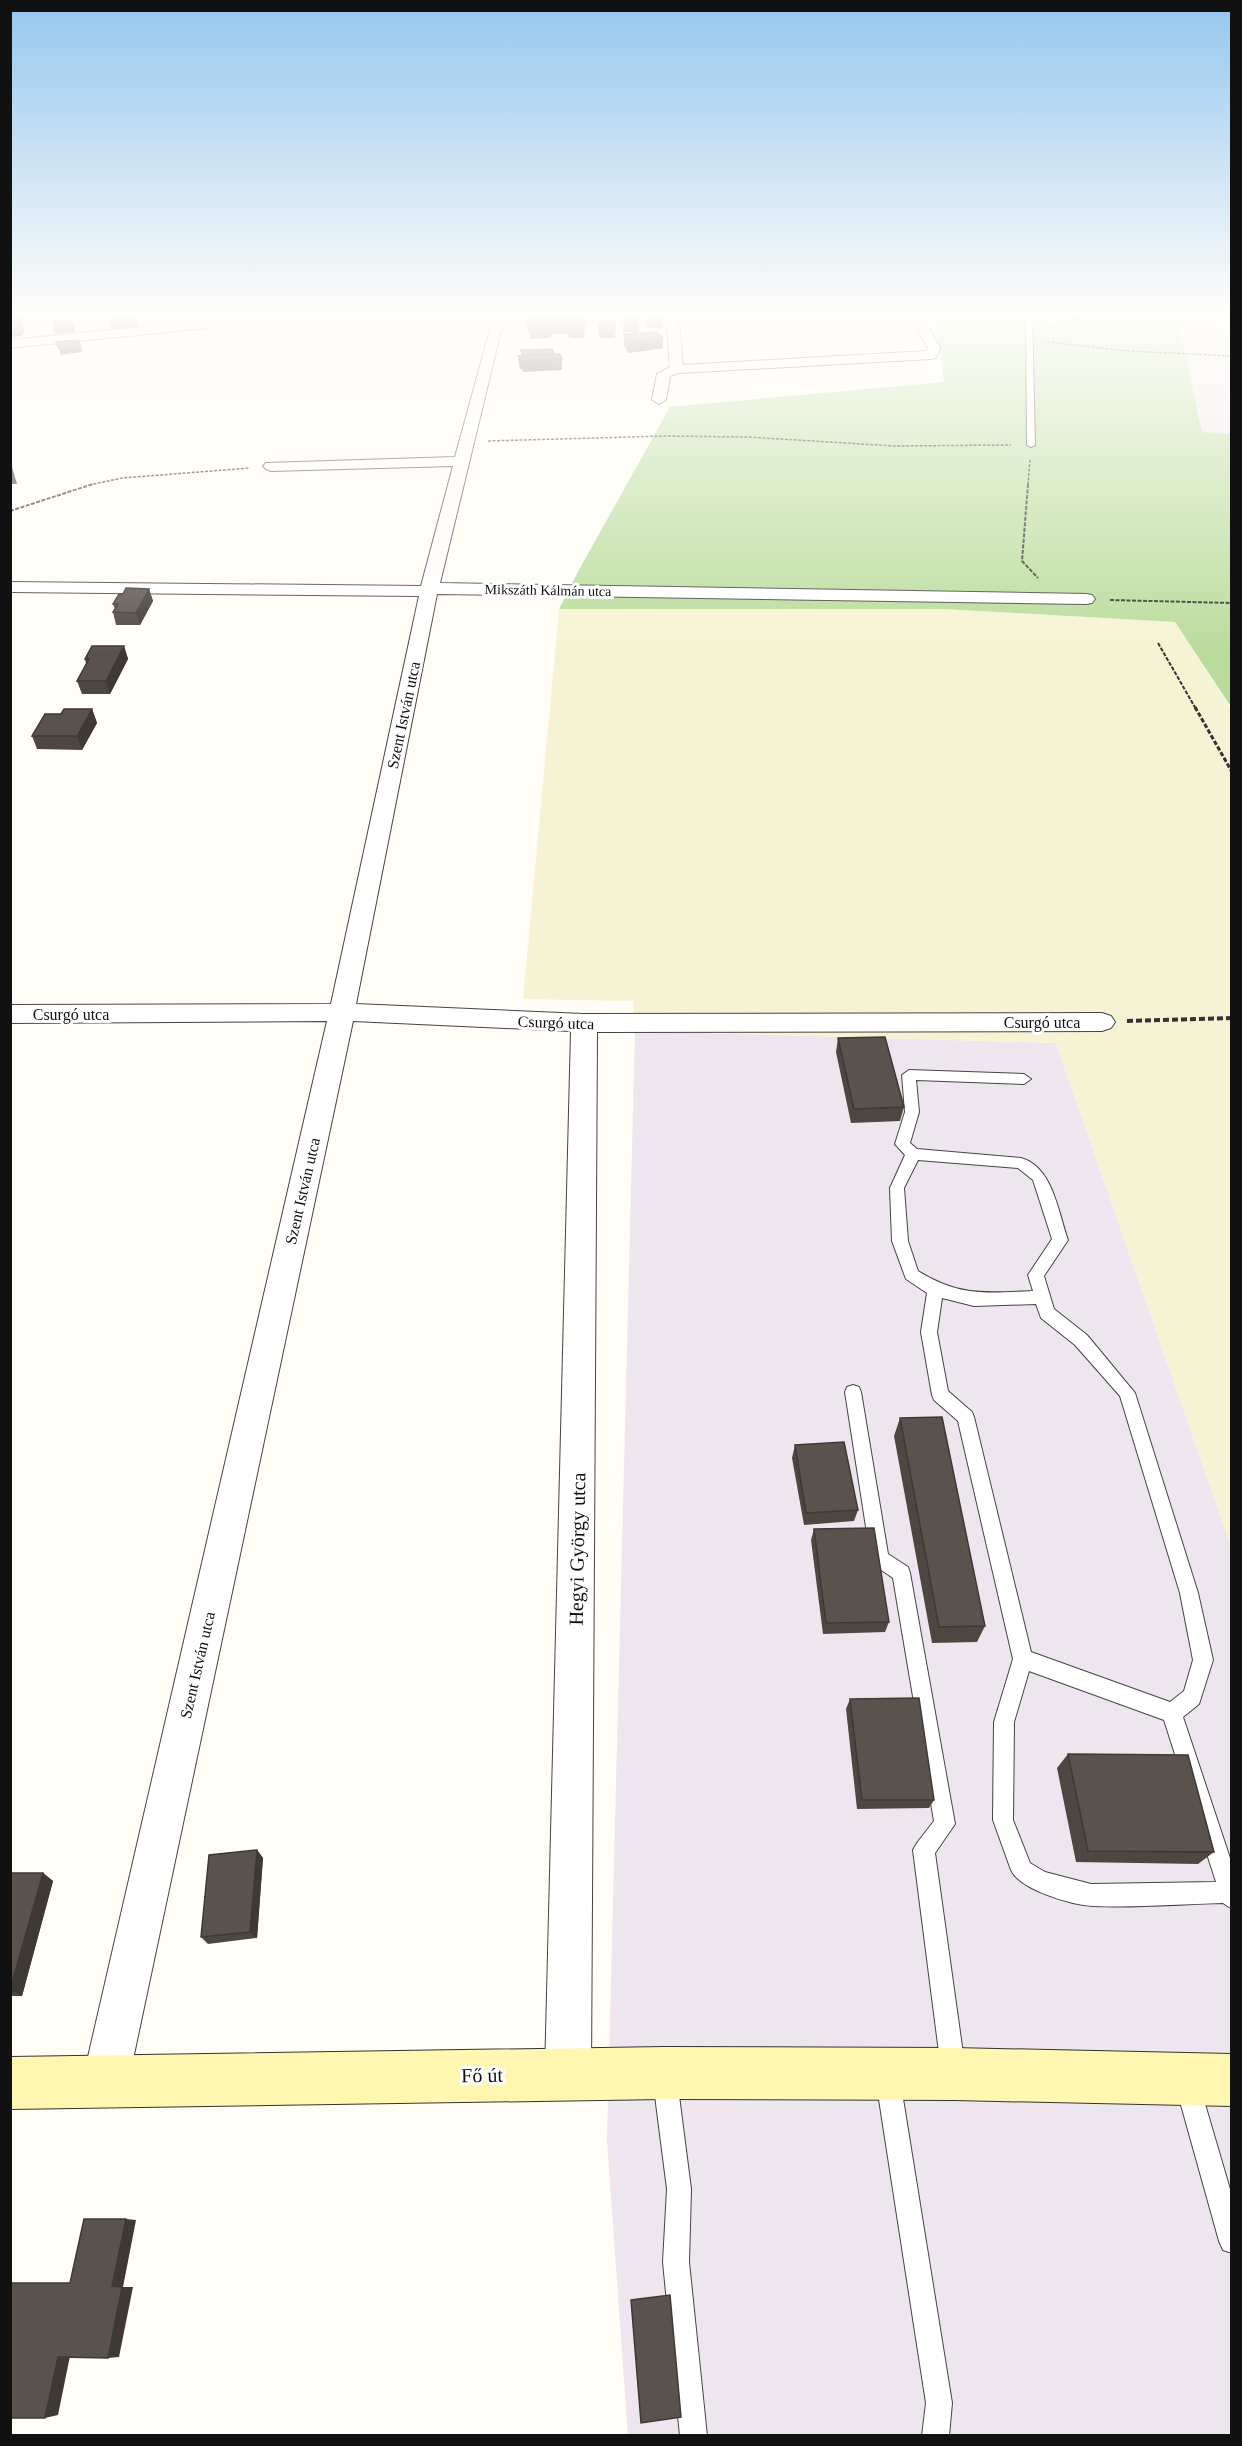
<svg xmlns="http://www.w3.org/2000/svg" width="1242" height="2446" font-family="'Times New Roman',serif">
<style>
.industrial{fill:#eee6ef}
.farmland{fill:#f6f3d4}
.forest{fill:#b9dc9c}
.lines{fill:none;stroke-linecap:round;stroke-linejoin:round}
.service-casing{stroke:#444;stroke-width:2}
.minor-casing{stroke:#444;stroke-width:2}
.secondary-casing{stroke:#333;stroke-width:2}
.path-far3{stroke:#333;stroke-width:1.5;stroke-dasharray:3 1.5;stroke-linecap:butt}
.path-far2{stroke:#333;stroke-width:2;stroke-dasharray:4 1.5;stroke-linecap:butt}
.path-far1{stroke:#333;stroke-width:3;stroke-dasharray:4.5 2;stroke-linecap:butt}
.path{stroke:#333;stroke-width:4;stroke-dasharray:6 3;stroke-linecap:butt}
.service{fill:#fff;fill-rule:evenodd}
.minor{fill:#fff;fill-rule:evenodd}
.secondary{fill:#fff6b0;fill-rule:evenodd}
.wall{fill:#4d4742}
.shaded-wall{fill:#3f3936}
.building{fill:#5a524d;stroke:#3f3936;stroke-width:1.5}
.labels{text-anchor:middle;stroke-width:6;stroke-linejoin:round;paint-order:stroke}
.far-street-label{font-size:14px;fill:#111;stroke:#fff}
.street-label{font-size:16px;fill:#111;stroke:#fff}
.near-street-label{font-size:20px;fill:#111;stroke:#fff}
</style>
<rect width="100%" height="100%" fill="#fffdf5"/>
<path class="industrial" d="M1176,311H1231V434L1202,432Z
M635,1031L1056,1043L1231,1546V2435L628,2436L607,2141Z"/>
<path class="farmland" d="M559,609H944L1175,622L1231,709V1546L1056,1043L635,1031L633,1001L523,999Z"/>
<path class="forest" d="M934,311H1176L1202,432L1231,434V704H1229L1175,622L944,609H559L580,568L670,407L944,382Z"/>
<g class="lines">
<g class="service-casing">
<path id="service" d="M1026,311H1032L1035,445L1031,447L1027,445Z
M909,1070L1024,1074L1031,1079L1024,1084L916,1080L919,1112L910,1143L917,1149L1021,1158C1053,1167 1058,1212 1068,1240L1044,1276L1054,1309L1087,1335L1135,1393L1198,1593L1213,1660L1199,1704L1183,1717L1232,1864V1909L1223,1903C1180,1904 1136,1908 1093,1906C1072,1905 1020,1890 1011,1870L993,1820L994,1722L1013,1659L958,1421L934,1400L932,1395L921,1332L927,1293L906,1279L892,1241L890,1188L905,1155L895,1144L905,1112L902,1075ZM918,1160L1018,1168L1033,1180L1052,1239L1028,1275L1033,1291C985,1293 960,1297 918,1271L908,1241L904,1188ZM942,1298L974,1306L1036,1304L1041,1318L1075,1345L1120,1396L1180,1593L1193,1660L1184,1691L1170,1702L1031,1652L974,1417L972,1412L948,1391L937,1332ZM1029,1671L1164,1720L1216,1882L1091,1884L1045,1872L1030,1863L1013,1820L1014,1722Z
M853,1385L859,1387L861,1392L888,1554L908,1567L910,1573L955,1824L935,1853L965,2068L961,2076L953,2080L945,2076L941,2068L913,1850L917,1843L934,1821L893,1578L874,1565L871,1559L845,1392L847,1387Z
M665,2068L673,2072L677,2080L691,2189L689,2262L707,2436H680L663,2262L667,2189L653,2080L657,2072Z
M888,2068L896,2072L900,2080L952,2403L949,2436H922L926,2403L876,2080L880,2072Z
M1188,2075L1196,2079L1200,2087L1232,2196V2253L1223,2250L1219,2241L1176,2087L1180,2079Z"/>
</g>
<g class="minor-casing">
<path id="minor" d="M302,311H340L334,315L10,348V340Z
M622,311H691L689,314L678,315L683,365L926,351L928,348L908,311H920L940,348L936,358L931,359L679,373L670,376L666,400L659,404L652,400L657,374L670,367L666,316L514,324L501,331L440,583L1086,594L1092,595L1095,599L1092,603L1086,604L437,594L356,1004L584,1014L1102,1013L1111,1016L1115,1022L1111,1028L1102,1031L597,1032L591,2074L585,2091L568,2097L551,2091L545,2074L571,1031L353,1021L128,2083L122,2100L105,2106L88,2100L82,2083L327,1021L10,1023V1005L331,1004L419,596L10,592V582L421,586L453,466L271,471L266,469L263,466L266,463L455,457L491,326L511,316Z"/>
</g>
<g class="secondary-casing">
<path id="secondary" d="M664,2047L954,2048L1232,2054V2106L954,2100L664,2099L10,2109V2057Z"/>
</g>
<path class="path-far3" d="M1046,327L1103,311
M1047,342L1128,351L1232,356
M488,441L666,436L747,437L895,446L1011,445
M89,485L122,478L250,468
M1028,485L1030,460"/>
<path class="path-far2" d="M1028,484L1022,561L1038,578
M10,511L93,484
M1110,600L1232,603
M1158,643L1196,709"/>
<path class="path-far1" d="M1195,707L1232,772"/>
<path class="path" d="M1127,1021L1232,1018"/>
<use href="#service" class="service"/>
<use href="#minor" class="minor"/>
<use href="#secondary" class="secondary"/>
</g>
<path class="wall" d="M10,311H21L23,315L21,321L24,331L22,336L10,337Z
M106,311L138,326L112,329L108,321Z
M623,311H639V332H623Z
M645,315H662V328H646Z
M527,317L585,325L584,338H569V334H551V338L531,339L529,331H527Z
M599,322H615V338H599Z
M624,334L663,348L628,353L624,345Z
M521,350L554,354L562,359V370L524,372L519,367L518,356H521Z
M149,589L153,601L140,625H116L113,612L115,609L113,604L123,594Z
M124,646L128,659L110,694H82L77,681L86,664L85,659Z
M92,709L97,723L82,750L37,749L32,736L61,714Z
M838,1038L904,1107L900,1121L851,1123L836,1052Z
M900,1418L985,1626L977,1642L932,1643L894,1436Z
M795,1445L858,1510L854,1521L804,1525L792,1458Z
M814,1529L889,1622L885,1632L823,1634L811,1540Z
M850,1699L934,1800L929,1808L857,1809L846,1709Z
M1068,1754L1214,1852L1198,1864L1076,1862L1057,1768Z
M257,1850L263,1858L257,1938L208,1944L201,1937Z
M10,1873H43L53,1881L22,1996H10Z"/>
<path class="shaded-wall" d="M21,311L23,315L20,323L19,318Z
M136,316L138,326L112,329L110,319Z
M21,321L24,331L22,336L10,337V327Z
M74,327L75,332L55,334L54,329Z
M663,337V348L628,353V343Z
M81,347L82,352L61,355L59,349Z
M10,460L17,484H10L11,466Z
M149,589L153,601L140,625L136,613Z
M124,646L128,659L110,694L106,681Z
M92,709L97,723L82,750L77,736Z
M257,1850L263,1858L257,1938L250,1932Z
M43,1873L53,1881L22,1996L10,1990Z
M126,2219L136,2220L123,2287L112,2286Z
M122,2287H133L119,2357L108,2358Z
M70,2356L58,2415L45,2418L58,2357Z"/>
<path class="building" d="M10,311H21L19,318H10Z
M106,311H127L128,314L134,313L136,316L110,319Z
M623,311H639V322H623Z
M585,315L584,328H569L570,324H551V328L530,329L529,324H538L537,321H527V317Z
M645,315H662V323H646Z
M71,320L74,327L54,329L52,322Z
M21,321L19,326L10,327V322Z
M599,322H615V333H599Z
M656,332L663,337L628,343L624,334Z
M78,340L81,347L59,349L56,342Z
M552,349L554,353L550,354L523,356L521,350Z
M560,354L562,359L524,361L518,356Z
M126,588L149,589L136,613L113,612L118,604H113L119,594H123Z
M92,646H124L106,681H77L89,659H85Z
M64,709H92L77,736H32L45,714H61Z
M885,1037L904,1107L854,1109L838,1038Z
M942,1417L985,1626L939,1627L900,1418Z
M844,1442L858,1510L806,1513L795,1445Z
M874,1528L889,1622L826,1623L814,1529Z
M919,1698L934,1800H862L850,1699Z
M1068,1754L1188,1755L1214,1852L1088,1851Z
M257,1850L250,1932L201,1937L209,1855Z
M10,1873H43L10,1990Z
M84,2219H126L112,2286L122,2287L108,2358L58,2357L45,2418H10L11,2283H70Z
M670,2295L681,2417L641,2423L631,2300Z"/>
<linearGradient id="sky" x2="0" y2="1"><stop stop-color="#95c6ee"/><stop offset="0.48" stop-color="#fffefa"/><stop offset="1" stop-color="#fffefa" stop-opacity="0"/></linearGradient>
<rect width="1242" height="653" fill="url(#sky)"/>
<g class="labels">
<g class="far-street-label">
<text transform="translate(548 590) rotate(1)" y="5">Mikszáth Kálmán utca</text>
</g>
<g class="street-label">
<text transform="translate(403 715) rotate(-78)" y="6">Szent István utca</text>
<text x="71" y="1020">Csurgó utca</text>
<text transform="translate(556 1022) rotate(2)" y="6">Csurgó utca</text>
<text x="1042" y="1028">Csurgó utca</text>
<text transform="translate(302 1191) rotate(-77)" y="6">Szent István utca</text>
<text transform="translate(197 1665) rotate(-77)" y="6">Szent István utca</text>
</g>
<g class="near-street-label">
<text transform="translate(577 1549) rotate(-89)" y="7">Hegyi György utca</text>
<text transform="translate(482 2075) rotate(-1)" y="7">Fő út</text>
</g>
</g>
<rect width="1242" height="2446" fill="none" stroke="#111111" stroke-width="24"/>
</svg>
